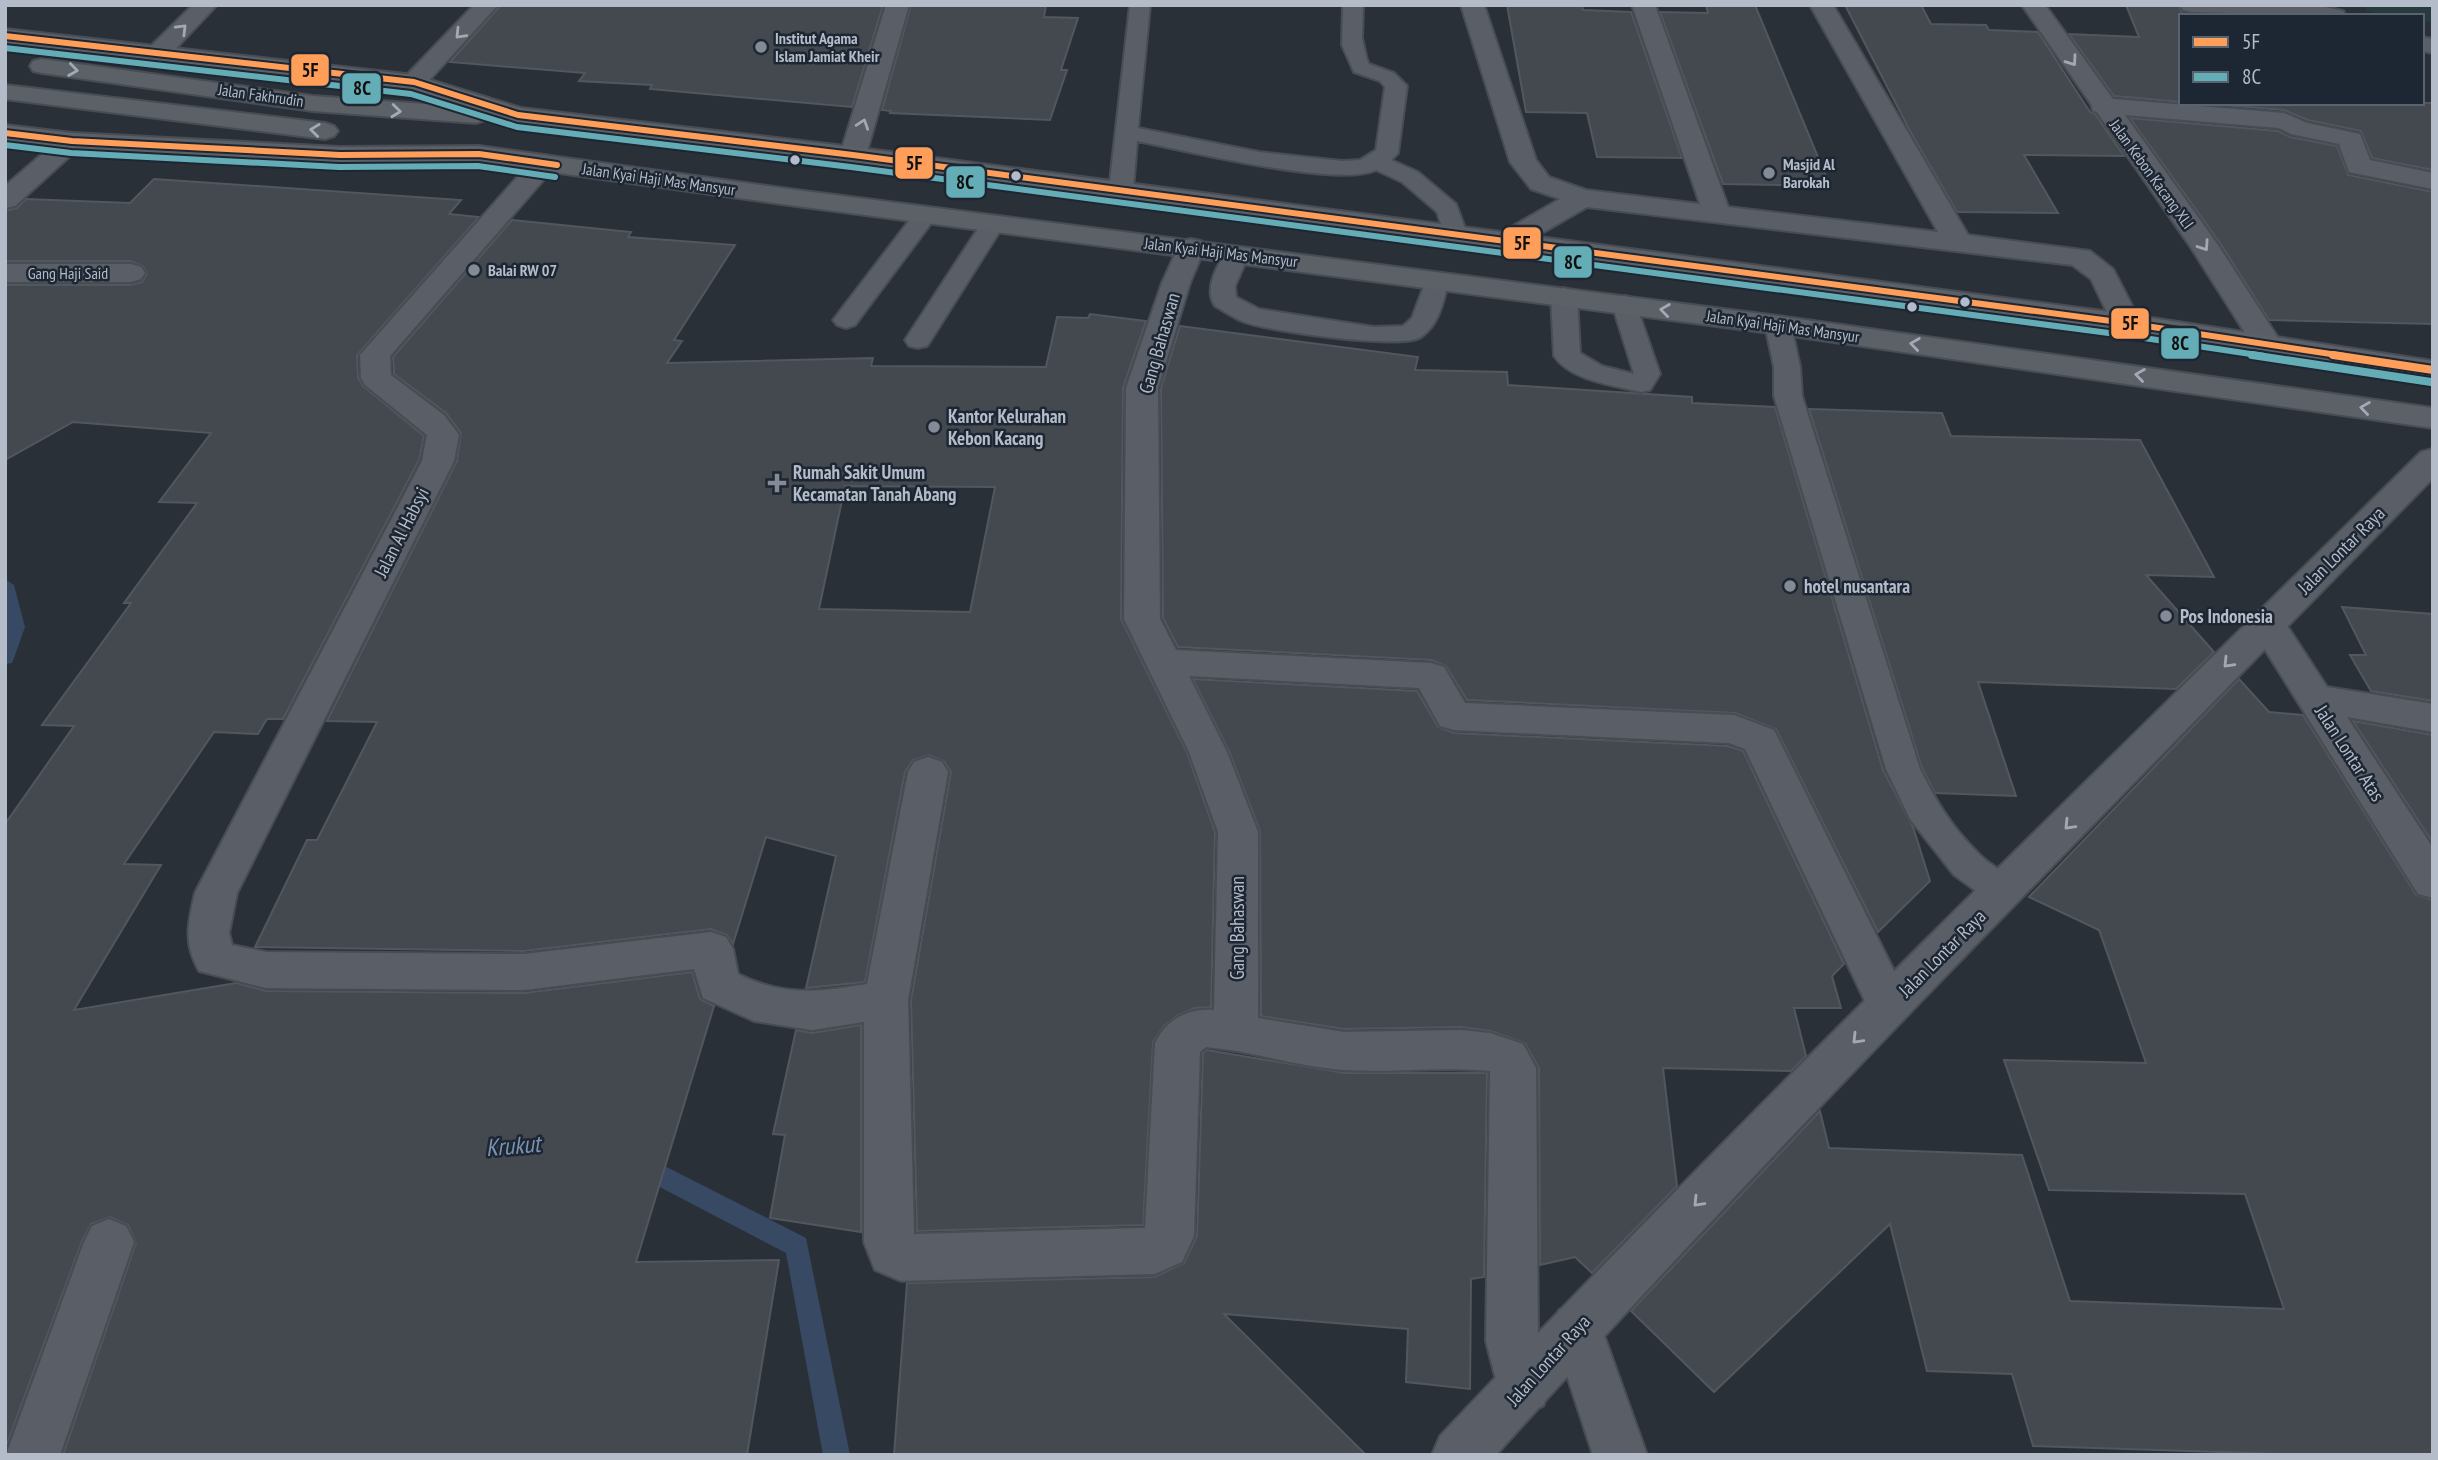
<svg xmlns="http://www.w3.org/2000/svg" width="2438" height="1460" font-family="'PT Sans Narrow',sans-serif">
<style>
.green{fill:#273a3e}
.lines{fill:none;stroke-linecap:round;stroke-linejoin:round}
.stream{fill:#384963;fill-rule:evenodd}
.building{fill:#444950;stroke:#52575f;stroke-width:2;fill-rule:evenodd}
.service-casing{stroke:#484c53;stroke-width:4}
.minor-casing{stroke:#484c53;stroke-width:4}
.tertiary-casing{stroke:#484c53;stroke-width:4}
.primary-casing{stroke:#484c55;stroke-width:4}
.service{fill:#5a5e66;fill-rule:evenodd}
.minor{fill:#5a5e66;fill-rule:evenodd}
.tertiary{fill:#5a5e66;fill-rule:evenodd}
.primary{fill:#5c6168;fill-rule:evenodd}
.bus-1-far1-casing{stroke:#1d2633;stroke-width:10}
.bus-1-casing{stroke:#1d2633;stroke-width:12}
.bus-2-far1-casing{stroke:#1d2633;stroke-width:10}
.bus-2-casing{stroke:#1d2633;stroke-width:12}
.bus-1-far1{stroke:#ff9e59;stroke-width:6}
.bus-1{stroke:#ff9e59;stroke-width:8}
.bus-2-far1{stroke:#64adb6;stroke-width:6}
.bus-2{stroke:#64adb6;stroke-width:8}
.oneway{stroke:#a2a9b5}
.oneway2{stroke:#a2aab6}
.poi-dot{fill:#848b96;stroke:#1d2633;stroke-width:2.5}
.bus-dot{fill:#b4bcc9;stroke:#1d2633;stroke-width:2.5}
.labels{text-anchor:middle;stroke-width:5;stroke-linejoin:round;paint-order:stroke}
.far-poi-label{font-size:16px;font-weight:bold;fill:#b4bcc9;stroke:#1d2633;text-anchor:start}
.far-street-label{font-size:16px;fill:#b4bcc9;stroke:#1d2633}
.street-label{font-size:19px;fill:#b4bcc9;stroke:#1d2633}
.poi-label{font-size:19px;font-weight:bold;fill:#b4bcc9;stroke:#1d2633;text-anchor:start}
.near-water-label{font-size:24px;font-style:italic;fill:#7c92b1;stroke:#1d2633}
.line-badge{stroke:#1d2633;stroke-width:2.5}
.pale-badge-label{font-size:19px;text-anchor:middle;font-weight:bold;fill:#111}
</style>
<rect width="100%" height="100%" fill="#2a3038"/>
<path class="green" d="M2366,5H2433V23L2422,21V16H2392L2365,11Z"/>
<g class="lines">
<path class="stream" d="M5,579L14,585L25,627L14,658L12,663L5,664Z
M639,1153L806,1238L850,1455H823L786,1253L631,1172L627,1164L631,1156Z
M137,1203L146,1206L149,1214L146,1222L137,1225L73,1237L64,1234L61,1226L64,1218L73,1215Z"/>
</g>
<path class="building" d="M501,5H883L852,107L650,89L652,85L579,81L585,73L450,62Z
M911,5H1046L1044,17L1078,18L1061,70H1067L1050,120L890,113L891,111L882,110Z
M1507,5H1582L1583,10L1631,12L1682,158L1597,157L1587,113L1526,112Z
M1706,5H1755L1830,186L1723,184L1660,12L1708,13Z
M1845,5H1921L1931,24L1986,25L1989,30L2038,32L2090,112L2095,114L2124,156L2024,155L2058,213L1957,212L1910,131Z
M2126,5H2178L2182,13L2190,15H2225L2181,16V102L2114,96L2069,34L2139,37Z
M2197,103H2433V170L2372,158L2361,131L2308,120L2284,110Z
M2130,118L2278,131L2290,137L2337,146L2348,175L2433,192V324L2269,320L2220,243Z
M154,179L461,200L449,214L479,217L357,355L358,378L363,386L424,436L419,460L283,719H267L258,734L214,732L124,864L161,865L74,1010L236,983L266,991L524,993L692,972L700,999L714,1006L636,1262L779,1260L747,1455H63L136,1243L128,1225L110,1217L91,1224L82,1241L5,1449V824L74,726L42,725L131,603H124L197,503L159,502L211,433L73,422L5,460V285H131L142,282L147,274L143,266L131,261H5V211L17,208L26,199L130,203Z
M512,220L631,232L628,237L735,245L674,340L682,341L667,363L873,358L871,366L1046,367L1057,317L1088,318L1090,314L1146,321L1123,388L1121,619L1187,753L1215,832L1211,1007L1195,1008L1178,1015L1164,1026L1153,1042L1143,1225L917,1231L911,1000L951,772L944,761L929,755L913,760L905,772L865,982L806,988L836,856L766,837L733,944L727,935L711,929L524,951L255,947L307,840H317L377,722L327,721L457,461L461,433L446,413L394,374L393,357ZM845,486L995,487L970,612L819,609Z
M1180,326L1418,357L1415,370L1507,372L1508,385L1692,397V403L1775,407L1883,770L1913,827L1930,881L1878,932L1776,729L1735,713L1467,700L1446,666L1432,660L1178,647L1163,618L1161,388Z
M1809,409L1942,413L1951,436L2140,440L2214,577L2146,575L2214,652L2176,689L1978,682L2016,796L1935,793L1922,768Z
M2342,607L2433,614V701L2371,691L2350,655H2366Z
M1193,679L1417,691L1438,727L1454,733L1728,746L1743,751L1844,964L1832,976L1841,1008H1794L1806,1056L1791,1071L1663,1068L1677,1186L1592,1273L1575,1257L1540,1265L1539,1068L1525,1043L1491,1031L1461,1027L1344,1029L1261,1016L1260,831L1229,751Z
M2239,679L2269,712L2303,715L2416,895L2433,900V1455H2309L2033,1446L2012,1374L1927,1371L1890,1224L1714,1392L1631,1311L1820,1111L1829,1148L2022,1155L2070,1301L2284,1309L2245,1194L2049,1190L2004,1060L2146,1063L2099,930L2029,897Z
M2353,721L2433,735V843Z
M861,1025V1232L770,1218L785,1135L773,1134L796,1030L812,1033Z
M1207,1050L1344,1073H1487L1484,1277L1471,1279L1470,1389L1406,1382L1408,1329L1224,1314L1366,1455H894L907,1283L1155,1277L1184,1263L1197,1236L1203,1053Z"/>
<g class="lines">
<g class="service-casing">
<path id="service" d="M1130,5H1150L1138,128L1259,152L1342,161L1360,160L1376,150L1385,87L1380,81L1354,72L1342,45L1343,5H1363L1362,38L1367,60L1369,64L1394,73L1407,86L1398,153L1391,160L1418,172L1456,204L1467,234L1464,239L1455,241L1446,239L1437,212L1402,182L1376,170C1338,188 1184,150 1137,141L1133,190L1129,195H1113L1109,190Z
M926,207L934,209L938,214L855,325L846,328L837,325L833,320L837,315L918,209Z
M993,216L1001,218L1005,223L931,340L927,346L918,348L909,346L905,340L985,218Z
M1237,247L1246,249L1249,254L1235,286L1236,297L1259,309L1374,327L1403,326L1412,318L1428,275L1437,273L1446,275L1449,280C1443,301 1440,324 1421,337C1402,350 1268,331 1244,322C1234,318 1224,311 1215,306C1203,289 1218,264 1228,249Z
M1564,288L1573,291L1577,296L1580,353L1602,366L1634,374L1612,304L1616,299L1625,296L1634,299L1660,374L1650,390L1641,392C1613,385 1571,381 1554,356L1551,296L1555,291Z
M1778,317L1787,320L1791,325L1800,367L1802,396L1920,769C1937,803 1951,826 1978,853C1992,868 2012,874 2022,892L2017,902L2004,906L1991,902L1954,875L1910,819L1886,769L1774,396V367L1765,325L1769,320Z"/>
</g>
<g class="minor-casing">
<path id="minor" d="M193,5H217L166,59L157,61L148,59L145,54L148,49Z
M474,5H498L423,87L414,89L405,87L402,82L405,77Z
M886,5H909L866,155L862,161L853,163L844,161L840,155Z
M1461,5H1484L1536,160L1549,177L1586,190L1700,204L1632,5H1655L1728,207L1938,232L1810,5H1833L1968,235L2090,251L2113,269L2141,323L2137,329L2126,332L2115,329L2091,279L2072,265L1587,207L1516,248L1506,250L1496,248L1492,242L1496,236L1560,199L1531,189L1510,162Z
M2022,5H2045L2113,99L2284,113L2307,123L2360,134L2370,160L2433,173V189L2349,172L2339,144L2291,134L2279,128L2125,115L2218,245L2282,344L2278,350L2267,353L2256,350L2190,246L2097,112L2093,111L2091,104Z
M2180,5H2316L2343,11L2346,16L2191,12L2183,10Z
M2422,37L2433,39V53L2422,51Z
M72,133L81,136L85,141L81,146L15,206L5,208V186L63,136Z
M544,155L553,157L557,163L553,169L390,356L391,375L444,415L459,435L454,461L237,893L229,933L232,945L266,952L524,954L711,932L726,937L733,949L738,974C784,997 819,992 867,984L908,772L914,762L928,757L942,762L948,772L908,1000L914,1234L1145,1228L1155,1043C1167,1019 1188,1008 1214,1010L1218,832L1189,752L1124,619L1126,388L1162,283L1181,241L1191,239L1201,241L1205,247L1190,283L1158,388L1160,619L1176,650L1431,663L1444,667L1465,703L1734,715L1774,730L1911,1005L1905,1018L1889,1023L1873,1018L1745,749L1729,743L1454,730L1440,726L1419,688L1189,676L1227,752L1258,832V1018L1344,1032L1461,1030L1490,1033L1523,1044L1536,1068L1538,1341L1550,1388L1543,1406L1524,1414L1505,1406L1498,1388L1486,1341L1490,1071C1441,1066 1393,1073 1344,1070C1297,1067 1253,1051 1206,1047L1200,1052L1194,1236L1182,1262L1155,1274L901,1281L875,1270L864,1242V1022L812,1030L754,1021L703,998L694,969L524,990L266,988L199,971C183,942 188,924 195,893L422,461L427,435L365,385L361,378L360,355L535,157Z
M5,264H131L141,267L145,273L141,279L131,282H5Z
M2267,612L2280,615L2327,687L2433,704V732L2347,717L2433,848V898L2418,894L2249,624L2254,615Z
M109,1219L126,1226L134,1242L60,1455H6L84,1242L92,1226Z
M1577,1302L1595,1310L1647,1455H1593L1551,1327L1559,1310Z"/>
</g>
<g class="tertiary-casing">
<path id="tertiary" d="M2433,449V478C2117,801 1798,1120 1496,1455H1432L1440,1436C1758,1099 2091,777 2421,452Z"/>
</g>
<g class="primary-casing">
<path id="primary" d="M5,29L414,75L521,108L853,147L2126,314L2433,361V379L2126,332L853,163L518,123L488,114L485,120L476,123L313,111L42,73L33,71L30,66L33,61L42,59L313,96L467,107L411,89L5,43Z
M5,85L325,123L334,126L338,131L334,136L325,139L5,99Z
M5,125L72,133L340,147L479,146L804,191L1778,316L2433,408V428L1778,334L804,207L479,162L340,163L72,149L5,141Z"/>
</g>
<use href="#service" class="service"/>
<use href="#minor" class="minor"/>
<use href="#tertiary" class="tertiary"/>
<use href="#primary" class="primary"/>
<g class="bus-1-far1-casing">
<path id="bus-1-far1" d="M5,36L414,82L518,115L853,155L2126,323L2344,356
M5,133L72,141L340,155L479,154L557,165"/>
</g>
<g class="bus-1-casing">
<path id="bus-1" d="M2333,355L2433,370"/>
</g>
<g class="bus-2-far1-casing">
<path id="bus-2-far1" d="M5,48L411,94L517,127L851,167L2124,335L2264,356
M5,145L71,153L339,167L478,166L555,177"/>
</g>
<g class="bus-2-casing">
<path id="bus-2" d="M2252,355L2431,382"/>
</g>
<use href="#bus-1-far1" class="bus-1-far1"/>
<use href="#bus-1" class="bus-1"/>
<use href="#bus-2-far1" class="bus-2-far1"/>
<use href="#bus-2" class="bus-2"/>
</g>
<defs><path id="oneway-chevron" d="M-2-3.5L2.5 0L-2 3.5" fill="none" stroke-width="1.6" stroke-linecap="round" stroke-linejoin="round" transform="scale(1.75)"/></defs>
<g class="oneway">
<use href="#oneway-chevron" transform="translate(182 29) rotate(-45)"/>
<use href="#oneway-chevron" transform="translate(460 34) rotate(134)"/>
<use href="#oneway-chevron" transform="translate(2072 61) rotate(55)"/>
<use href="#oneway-chevron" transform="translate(863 124) rotate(-71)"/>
<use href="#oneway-chevron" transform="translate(2204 246) rotate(56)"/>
<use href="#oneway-chevron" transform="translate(2228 663) rotate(134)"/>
<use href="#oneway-chevron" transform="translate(2069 825) rotate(134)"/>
<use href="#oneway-chevron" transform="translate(1857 1039) rotate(134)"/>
<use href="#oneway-chevron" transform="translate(1698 1202) rotate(134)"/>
</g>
<g class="oneway2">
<use href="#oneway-chevron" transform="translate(73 70) rotate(8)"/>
<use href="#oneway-chevron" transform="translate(396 111) rotate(6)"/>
<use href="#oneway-chevron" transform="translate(315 130) rotate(-173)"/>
<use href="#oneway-chevron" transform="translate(1665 310) rotate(-172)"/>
<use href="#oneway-chevron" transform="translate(1915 344) rotate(-172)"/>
<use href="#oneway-chevron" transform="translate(2140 375) rotate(-172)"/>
<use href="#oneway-chevron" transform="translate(2365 408) rotate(-172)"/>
</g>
<g class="poi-dot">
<circle cx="761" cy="47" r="7"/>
<circle cx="1769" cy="173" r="7"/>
<circle cx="474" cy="270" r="7"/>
<circle cx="934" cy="427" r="7"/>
<path d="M773.5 472.5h7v7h7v7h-7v7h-7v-7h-7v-7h7z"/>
<circle cx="1790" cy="586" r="7"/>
<circle cx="2166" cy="616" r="7"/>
</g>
<g class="bus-dot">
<circle cx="795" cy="160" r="6"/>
<circle cx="1016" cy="176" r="6"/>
<circle cx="1965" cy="302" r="6"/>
<circle cx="1912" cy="307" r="6"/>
</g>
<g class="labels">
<g class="far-poi-label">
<text x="775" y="44">Institut Agama<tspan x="775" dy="18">Islam Jamiat Kheir</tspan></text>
<text x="1783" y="170">Masjid Al<tspan x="1783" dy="18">Barokah</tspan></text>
<text x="488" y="276">Balai RW 07</text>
</g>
<g class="far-street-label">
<text transform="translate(261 95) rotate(8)" y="6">Jalan Fakhrudin</text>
<text transform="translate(2152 174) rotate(54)" y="6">Jalan Kebon Kacang XLI</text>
<text transform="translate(659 179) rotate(8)" y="6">Jalan Kyai Haji Mas Mansyur</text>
<text transform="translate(1221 252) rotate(7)" y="6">Jalan Kyai Haji Mas Mansyur</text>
<text x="68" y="279">Gang Haji Said</text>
<text transform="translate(1783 326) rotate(8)" y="6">Jalan Kyai Haji Mas Mansyur</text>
</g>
<g class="street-label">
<text transform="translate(1159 343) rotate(-74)" y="7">Gang Bahaswan</text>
<text transform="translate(401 532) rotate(-63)" y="7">Jalan Al Habsyi</text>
<text transform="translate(2341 550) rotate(-45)" y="7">Jalan Lontar Raya</text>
<text transform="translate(2350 753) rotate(57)" y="7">Jalan Lontar Atas</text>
<text transform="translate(1237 928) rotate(-90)" y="7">Gang Bahaswan</text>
<text transform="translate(1942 953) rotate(-45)" y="7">Jalan Lontar Raya</text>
<text transform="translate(1548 1360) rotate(-48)" y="7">Jalan Lontar Raya</text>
</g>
<g class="poi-label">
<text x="948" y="423">Kantor Kelurahan<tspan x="948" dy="22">Kebon Kacang</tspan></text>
<text x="793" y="479">Rumah Sakit Umum<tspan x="793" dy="22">Kecamatan Tanah Abang</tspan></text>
<text x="1804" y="593">hotel nusantara</text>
<text x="2180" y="623">Pos Indonesia</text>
</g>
<g class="near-water-label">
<text transform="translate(513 1146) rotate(-5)" y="8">Krukut</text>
</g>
</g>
<g class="line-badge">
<rect x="290" y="53" width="40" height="34" rx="7" fill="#ff9e59"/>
<rect x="341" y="72" width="41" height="33" rx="7" fill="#64adb6"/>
<rect x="894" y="146" width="40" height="34" rx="7" fill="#ff9e59"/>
<rect x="945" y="165" width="41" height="34" rx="7" fill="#64adb6"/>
<rect x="1502" y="226" width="40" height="34" rx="7" fill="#ff9e59"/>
<rect x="1553" y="245" width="40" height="34" rx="7" fill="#64adb6"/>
<rect x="2110" y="307" width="40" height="33" rx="7" fill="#ff9e59"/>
<rect x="2160" y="327" width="40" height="33" rx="7" fill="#64adb6"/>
</g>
<g class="pale-badge-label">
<text x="310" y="77">5F</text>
<text x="362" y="95">8C</text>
<text x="914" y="170">5F</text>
<text x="965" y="189">8C</text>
<text x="1522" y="250">5F</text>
<text x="1573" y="269">8C</text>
<text x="2130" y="330">5F</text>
<text x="2180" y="350">8C</text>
</g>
<rect width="2438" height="1460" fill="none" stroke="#b4bcc9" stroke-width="14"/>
<rect x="2179" y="14" width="245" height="91" fill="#1d2633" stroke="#59626f" stroke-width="2"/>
<rect x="2193" y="37" width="35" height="10" fill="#ff9e59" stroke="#59626f" stroke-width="2"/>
<text x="2242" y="49" font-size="21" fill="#b4bcc9">5F</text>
<rect x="2193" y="72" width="35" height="10" fill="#64adb6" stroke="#59626f" stroke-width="2"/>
<text x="2242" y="84" font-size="21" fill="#b4bcc9">8C</text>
</svg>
